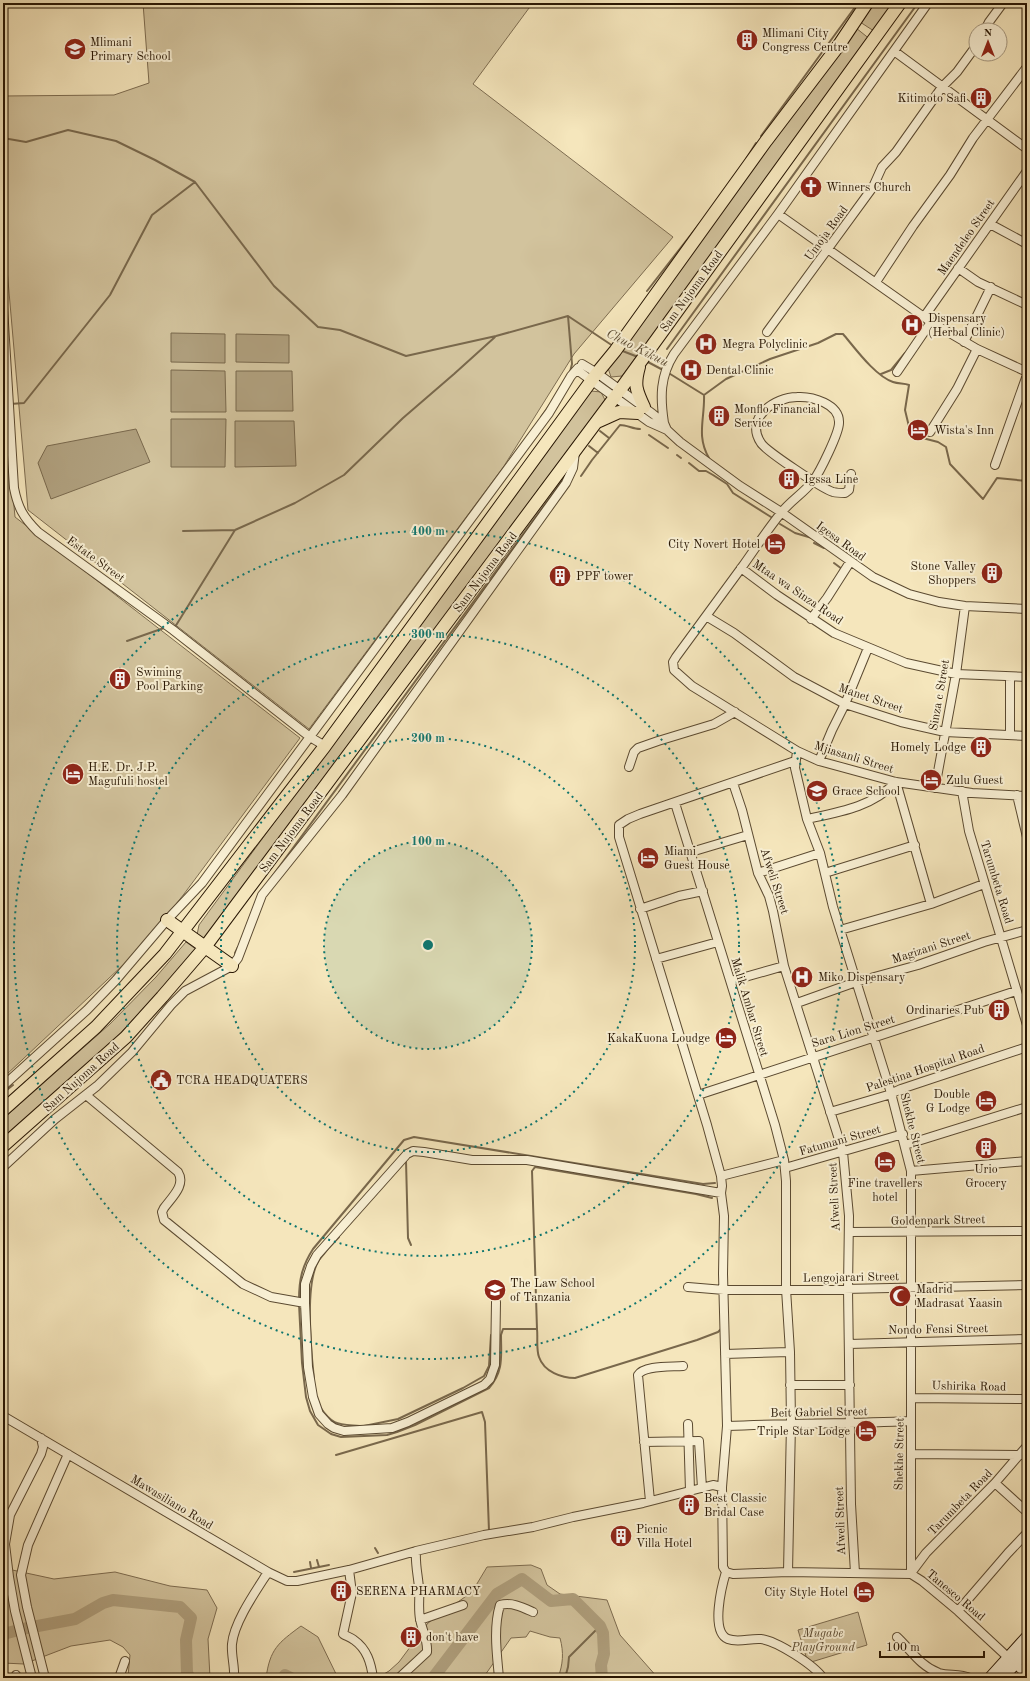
<svg xmlns="http://www.w3.org/2000/svg" width="1030" height="1681" font-family="'Old Standard TT',serif">
<style>
.green{fill:#d2c39d;stroke:#7d6c50}
.water{fill:#af9f7d;stroke:#79684c}
.lines{fill:none;stroke-linecap:round;stroke-linejoin:round}
.stream{stroke:#79684c;stroke-width:2}
.river{stroke:#af9f7d;stroke-width:12}
.minor-casing{stroke:#5b4a31;stroke-width:10}
.secondary-casing{stroke:#281603;stroke-width:13}
.primary-casing{stroke:#281603;stroke-width:14}
.minor{stroke:#f8efd3;stroke-width:8}
.secondary{stroke:#f8efd3;stroke-width:11}
.primary{stroke:#f5e6bc;stroke-width:12}
.ring{fill:none;stroke:#0f766e;stroke-width:2;stroke-dasharray:2 4}
.labels{text-anchor:middle;stroke-width:4;stroke-linejoin:round;paint-order:stroke}
.poi-label{font-size:12px;fill:#281603;stroke:#f8efd3;text-anchor:start}
.street-label{font-size:12px;fill:#281603;stroke:#f8efd3}
.park-label{font-size:12px;font-style:italic;fill:#5b4a31;stroke:#f8efd3}
.water-label{font-size:13px;font-style:italic;fill:#5e4d34;stroke:#f8efd3}
.centre{fill:#0f766e;stroke:#f8efd3;stroke-width:2}
.ring-label{font-size:12px;text-anchor:middle;font-weight:bold;fill:#0f766e;stroke:#f8efd3;stroke-width:4;stroke-linejoin:round;paint-order:stroke}
</style>
<rect width="100%" height="100%" fill="#f5e6bc"/>
<filter id="stains"><feTurbulence type="fractalNoise" baseFrequency=".005" numOctaves="4"/><feColorMatrix values="0 0 0 0 .2 0 0 0 0 .09 0 0 0 0 .02 0 0 0 .5 -.17"/></filter>
<radialGradient id="worn" r=".72"><stop offset=".6" stop-color="#630" stop-opacity="0"/><stop offset="1" stop-color="#630" stop-opacity=".3"/></radialGradient>
<path class="green" d="M143,3H531L532,4L473,84L673,237L574,354L504,466L309,729L28,510L3,223V96L114,95L149,83Z
M875,3H898L877,33L860,22Z
M856,28L871,40L622,376L611,377L608,368Z
M3,385L15,517L300,738L184,894L141,948L5,1076L3,1074Z
M591,391L601,392L605,400L205,941L197,935L199,925Z
M186,942L197,950L116,1038L3,1139V1119L110,1024L156,977Z
M531,1565L541,1569L547,1585L560,1594L607,1600L620,1635L658,1678H558C563,1664 564,1653 560,1638L550,1637L530,1631L526,1637L511,1638L483,1678H377L389,1671L399,1662L428,1623L472,1592L487,1567Z
M3,1568L54,1579L115,1572L170,1586L207,1590L217,1608L208,1639L210,1678H130L128,1676L130,1655L123,1647L110,1640L71,1646L24,1664L3,1663Z
M858,1612L867,1645L808,1663L798,1630Z
M301,1626L318,1637L338,1678H266C270,1649 278,1643 301,1626Z"/>
<path class="water" d="M171,333L225,334V363L171,362Z
M236,334L289,335V363L236,362Z
M171,370L225,371L226,412H171Z
M236,371H292L293,411H236Z
M171,419H226L225,467H171Z
M235,421H294L296,466L235,467Z
M136,429L150,462L51,499L38,463L47,446Z"/>
<g class="lines">
<path class="stream" d="M761,136L858,3
M3,138L26,142L68,130L116,141L155,160L195,182L274,286L318,327L340,330L406,356L496,336L568,316L613,346
M746,159L756,143
M647,291L700,223
M568,316L572,364L570,372
M667,349L918,3
M620,350L638,357
M646,361L663,370
M667,372L704,395L726,379L770,359L818,343L836,334H843C855,348 875,376 893,382C899,384 904,383 909,385L905,410L911,435L938,442L946,447L950,464L983,499L997,478L1027,481
M881,374L891,370L905,353
M704,395C705,418 696,436 709,458
M10,404L24,403L110,295L152,215L195,182
M541,417L551,403
M600,431L609,438
M649,435L668,448
M589,446L598,453
M677,455L681,458
M689,463L699,471H706L713,475L727,484L733,493L771,517
M581,476L592,460L620,425C627,425 633,429 640,429
M780,524L795,533L812,538
M183,531L235,530L295,503L344,475L403,418L454,374L495,337
M814,543L824,548
M834,563L842,569
M175,627L235,530
M127,641L164,628
M260,893L565,477
M235,953L238,947
M3,1093L13,1085
M406,1161L408,1238L411,1245
M299,1300C299,1280 302,1266 313,1249L404,1140L414,1137L703,1184L715,1183
M299,1304L302,1363L306,1397L310,1411L318,1425L331,1434L341,1437L387,1435L397,1432L415,1425L489,1388C504,1371 501,1356 501,1335
M537,1329L532,1171L535,1167L696,1194L712,1198
M501,1335L503,1329H537C538,1337 536,1349 539,1357C544,1372 562,1378 575,1378L697,1340L718,1332L722,1328
M314,1379C311,1351 304,1283 319,1260C325,1252 332,1244 339,1237
M320,1407C333,1426 338,1424 360,1426
M364,1426L398,1419L463,1388L484,1376L489,1366L491,1335H493
M336,1455L482,1412L485,1422L489,1531
M375,1548L378,1553
M317,1560L319,1567
M310,1562L311,1568
M294,1572L329,1565
M565,1678L568,1667L569,1657L600,1626"/>
<path class="river" d="M3,1634L27,1628L75,1619L103,1603L113,1600L180,1607L191,1618L186,1640L187,1673L190,1678
M286,1678L285,1675L291,1678
M433,1678L497,1594L522,1579L551,1601L573,1599L600,1626L603,1633L604,1654L601,1665L602,1678"/>
<g class="minor-casing">
<path id="minor" d="M985,30L989,22L1003,3
M894,51L1027,149
M778,214L931,322L977,349L1027,372
M990,224L1027,244
M958,268L978,282L1027,305
M876,282L913,226L950,175L973,138L1027,67
M3,307L14,488C18,508 23,517 38,532L173,630L310,737L325,746
M924,317L1027,171
M767,332L873,187L882,167L896,152L942,87L957,72L976,46
M964,342L991,287
M582,364L597,373L653,414L664,423L667,430L680,442L740,486L781,512L873,577L909,594L939,602L965,606L1027,609
M577,370L649,422L667,430
M897,372L931,322
M664,423C660,397 660,376 674,354L778,214L928,3
M930,432L957,389L977,349
M995,465L1027,375
M851,474L849,490L845,493C841,493 837,493 833,492C823,489 766,451 761,443C744,418 775,397 797,397C812,396 840,404 839,423C839,433 820,472 813,481C804,493 790,501 781,513C767,530 755,549 742,567C720,597 698,627 676,657L673,662L674,670L692,686L718,702L797,751L819,761L896,782L972,793L1027,796
M741,568L777,595L834,633L906,663L956,674L1027,677
M706,616L734,633L794,677L845,704L901,722L945,732L1027,736
M811,619L827,598L850,562
M1010,677V735
M797,751L795,768L807,819L820,853L833,907L891,1093L911,1171V1574
M819,761L832,730L845,704L868,648
M629,767L634,752L638,748L658,741L714,724L735,712
M733,783L742,810L758,873L769,896L773,911L784,966L843,1152L849,1216L848,1289L851,1504L855,1573
M935,788L956,674L965,606
M962,791L969,831L1027,1025
M1017,795L1027,837
M675,803L775,1125L784,1160L786,1181V1289L790,1352L791,1423L788,1572
M807,819C840,812 872,807 896,782L931,904
M691,852L748,835
M758,873L820,853
M825,873L915,845
M640,909L679,896L703,891
M840,930L931,904L984,884
M656,959L718,942
M731,981L784,966
M797,1003L856,982L918,965L984,942L1027,930
M3,1086L87,1010L116,980L167,920L202,883L549,413L571,376L578,368
M86,1095L178,1172C186,1185 172,1197 164,1208L162,1212L164,1220L243,1284L271,1297L305,1303
M698,1095L1016,991
M830,1112L888,1095L901,1089L1027,1047
M905,1145L1027,1107
M3,1167L55,1119L97,1086L132,1052L171,1005L185,991L232,966L238,958L262,895L342,795L566,483L573,468L575,452
M785,1168L903,1134
M911,1171L1027,1161
M721,1176L707,1125L619,837V825L628,819L640,814L795,761
M721,1193L724,1216L723,1274L727,1426L722,1487L723,1567L726,1572C722,1585 710,1632 728,1639C738,1643 750,1638 761,1639C777,1641 814,1665 823,1678
M849,1232L1027,1231
M688,1287L724,1290H798L1027,1285
M496,1302L495,1365L490,1379L484,1385L408,1422L392,1428L344,1431L334,1428L328,1424L319,1414L313,1397L308,1367L305,1303V1284L311,1266L317,1255L407,1154L413,1151L424,1152L472,1160H527L721,1193L722,1186L721,1176L784,1160
M849,1344L1027,1339
M725,1354L790,1352
M790,1385H850
M912,1398L1027,1399
M3,1416L268,1572L287,1581H297L349,1570L416,1551L484,1535L533,1527L573,1517L643,1503L713,1485L722,1487
M688,1424L690,1491
M727,1426C789,1423 850,1424 911,1421
M644,1442L699,1441L702,1488
M911,1454L1021,1455
M995,1483L1027,1512
M650,1501L638,1375C644,1365 671,1367 683,1366
M349,1570L352,1593L343,1634C346,1636 350,1637 354,1640C367,1649 371,1663 373,1678
M726,1572L733,1574L788,1572L911,1574L922,1581L958,1611L1027,1675
M911,1573L926,1553L995,1483L1027,1446
M958,1611L1008,1553L1027,1533
M420,1620L463,1605
M897,1637C911,1650 920,1666 939,1673C949,1676 960,1673 970,1678
M16,1675L18,1678
M32,1678L15,1611L9,1577L5,1544L10,1515L41,1454L43,1447L41,1438
M45,1678L27,1607L21,1575L28,1545L68,1454
M119,1678L125,1661
M234,1678C235,1667 231,1655 232,1644C234,1622 256,1591 268,1572
M399,1678L427,1652C428,1640 422,1630 420,1619C418,1608 420,1598 419,1588C418,1575 415,1564 416,1551
M499,1678C497,1655 493,1628 500,1605C512,1602 522,1607 533,1612"/>
</g>
<g class="secondary-casing">
<path id="secondary" d="M990,1678L1027,1637
M1002,1678L1027,1651"/>
</g>
<g class="primary-casing">
<path id="primary" d="M639,367C634,385 636,390 644,407
M599,421L619,412L638,413
M167,920L232,966
M3,1110L96,1027L165,954L325,746L597,373L615,351L766,141L839,45L867,3
M3,1146L126,1037L162,997L205,947L615,397L900,3"/>
</g>
<use href="#minor" class="minor"/>
<use href="#secondary" class="secondary"/>
<use href="#primary" class="primary"/>
</g>
<circle cx="428" cy="945" r="104" fill="#0f766e" fill-opacity=".12"/>
<g class="ring">
<circle cx="428" cy="945" r="104"/>
<circle cx="428" cy="945" r="207"/>
<circle cx="428" cy="945" r="311"/>
<circle cx="428" cy="945" r="414"/>
</g>
<defs>
<g id="building-disc" transform="scale(1.15)"><circle r="9.5" fill="#8f2418" stroke="#f8efd3"/><path d="M-4-6H4V6H1V3H-1V6H-4ZM-2.5-4.3h1.7v1.8h-1.7ZM.8-4.3h1.7v1.8H.8ZM-2.5-1h1.7V.8h-1.7ZM.8-1h1.7V.8H.8Z" fill="#fff"/></g>
<g id="school-disc" transform="scale(1.15)"><circle r="9.5" fill="#8f2418" stroke="#f8efd3"/><path d="M0-5L7-2L0 1L-7-2ZM-4 1L0 2.5L4 1V4Q0 6-4 4Z" fill="#fff"/></g>
<g id="church-disc" transform="scale(1.15)"><circle r="9.5" fill="#8f2418" stroke="#f8efd3"/><path d="M-1.2-6h2.4v3.5h3.3v2.4h-3.3V6h-2.4V-.1h-3.3v-2.4h3.3Z" fill="#fff"/></g>
<g id="hospital-disc" transform="scale(1.15)"><circle r="9.5" fill="#8f2418" stroke="#f8efd3"/><path d="M-5-5h3v3.5h4V-5h3V5h-3V1.5h-4V5h-3Z" fill="#fff"/></g>
<g id="hotel-disc" transform="scale(1.15)"><circle r="9.5" fill="#8f2418" stroke="#f8efd3"/><path d="M-6-4.5h1.5V1H6V5H4.5V3h-9V5H-6ZM-4 0a1.8 1.8 0 1 1 3.6 0ZM.5 0V-2.5h3Q6-2.5 6 0Z" fill="#fff"/></g>
<g id="civic-disc" transform="scale(1.15)"><circle r="9.5" fill="#8f2418" stroke="#f8efd3"/><path d="M-.6-6.5H3V-4.5H.6V-3L4-1V1h2V6H-6V1h2V-1L-.6-3ZM-1.2 2.5V6h2.4V2.5Z" fill="#fff"/></g>
<g id="university-disc" transform="scale(1.15)"><circle r="9.5" fill="#8f2418" stroke="#f8efd3"/><path d="M0-5L7-2L0 1L-7-2ZM-4 1L0 2.5L4 1V4Q0 6-4 4Z" fill="#fff"/></g>
<g id="mosque-disc" transform="scale(1.15)"><circle r="9.5" fill="#8f2418" stroke="#f8efd3"/><path d="M3.5-4.9A6 6 0 1 0 3.5 4.9A5 5 0 1 1 3.5-4.9Z" fill="#fff"/></g>
</defs>
<g fill-rule="evenodd">
<use href="#building-disc" x="747" y="40"/>
<use href="#school-disc" x="75" y="49"/>
<use href="#building-disc" x="981" y="98"/>
<use href="#church-disc" x="811" y="187"/>
<use href="#hospital-disc" x="912" y="325"/>
<use href="#hospital-disc" x="706" y="344"/>
<use href="#hospital-disc" x="691" y="370"/>
<use href="#building-disc" x="719" y="416"/>
<use href="#hotel-disc" x="918" y="430"/>
<use href="#building-disc" x="789" y="479"/>
<use href="#hotel-disc" x="775" y="544"/>
<use href="#building-disc" x="992" y="573"/>
<use href="#building-disc" x="560" y="576"/>
<use href="#building-disc" x="120" y="679"/>
<use href="#building-disc" x="981" y="747"/>
<use href="#hotel-disc" x="73" y="774"/>
<use href="#hotel-disc" x="931" y="780"/>
<use href="#school-disc" x="817" y="791"/>
<use href="#hotel-disc" x="648" y="858"/>
<use href="#hospital-disc" x="802" y="977"/>
<use href="#building-disc" x="999" y="1010"/>
<use href="#hotel-disc" x="726" y="1038"/>
<use href="#civic-disc" x="161" y="1080"/>
<use href="#hotel-disc" x="986" y="1101"/>
<use href="#building-disc" x="986" y="1148"/>
<use href="#hotel-disc" x="885" y="1162"/>
<use href="#university-disc" x="495" y="1290"/>
<use href="#mosque-disc" x="900" y="1296"/>
<use href="#hotel-disc" x="866" y="1431"/>
<use href="#building-disc" x="689" y="1505"/>
<use href="#building-disc" x="621" y="1536"/>
<use href="#building-disc" x="341" y="1591"/>
<use href="#hotel-disc" x="864" y="1592"/>
<use href="#building-disc" x="411" y="1637"/>
</g>
<g class="labels">
<g class="poi-label">
<text x="762" y="37">Mlimani City<tspan x="762" dy="14">Congress Centre</tspan></text>
<text x="90" y="46">Mlimani<tspan x="90" dy="14">Primary School</tspan></text>
<text x="966" y="102" text-anchor="end">Kitimoto Safi</text>
<text x="826" y="191">Winners Church</text>
<text x="928" y="322">Dispensary<tspan x="928" dy="14">(Herbal Clinic)</tspan></text>
<text x="722" y="348">Megra Polyclinic</text>
<text x="706" y="374">Dental Clinic</text>
<text x="734" y="413">Monflo Financial<tspan x="734" dy="14">Service</tspan></text>
<text x="934" y="434">Wista's Inn</text>
<text x="804" y="483">Igssa Line</text>
<text x="760" y="548" text-anchor="end">City Novert Hotel</text>
<text x="976" y="570" text-anchor="end">Stone Valley<tspan x="976" dy="14">Shoppers</tspan></text>
<text x="576" y="580">PPF tower</text>
<text x="136" y="676">Swiming<tspan x="136" dy="14">Pool Parking</tspan></text>
<text x="966" y="751" text-anchor="end">Homely Lodge</text>
<text x="88" y="771">H.E. Dr. J.P.<tspan x="88" dy="14">Magufuli hostel</tspan></text>
<text x="946" y="784">Zulu Guest</text>
<text x="832" y="795">Grace School</text>
<text x="664" y="855">Miami<tspan x="664" dy="14">Guest House</tspan></text>
<text x="818" y="981">Miko Dispensary</text>
<text x="984" y="1014" text-anchor="end">Ordinaries Pub</text>
<text x="710" y="1042" text-anchor="end">KakaKuona Loudge</text>
<text x="176" y="1084">TCRA HEADQUATERS</text>
<text x="970" y="1098" text-anchor="end">Double<tspan x="970" dy="14">G Lodge</tspan></text>
<text x="986" y="1173" text-anchor="middle">Urio<tspan x="986" dy="14">Grocery</tspan></text>
<text x="885" y="1187" text-anchor="middle">Fine travellers<tspan x="885" dy="14">hotel</tspan></text>
<text x="510" y="1287">The Law School<tspan x="510" dy="14">of Tanzania</tspan></text>
<text x="916" y="1293">Madrid<tspan x="916" dy="14">Madrasat Yaasin</tspan></text>
<text x="850" y="1435" text-anchor="end">Triple Star Lodge</text>
<text x="704" y="1502">Best Classic<tspan x="704" dy="14">Bridal Case</tspan></text>
<text x="636" y="1533">Picnic<tspan x="636" dy="14">Villa Hotel</tspan></text>
<text x="356" y="1595">SERENA PHARMACY</text>
<text x="848" y="1596" text-anchor="end">City Style Hotel</text>
<text x="426" y="1641">don't have</text>
</g>
<g class="street-label">
<text transform="translate(826 233) rotate(-54)" y="4">Umoja Road</text>
<text transform="translate(966 237) rotate(-55)" y="4">Maendeleo Street</text>
<text transform="translate(691 291) rotate(-54)" y="4">Sam Nujoma Road</text>
<text transform="translate(841 541) rotate(36)" y="4">Igesa Road</text>
<text transform="translate(96 559) rotate(36)" y="4">Estate Street</text>
<text transform="translate(485 572) rotate(-53)" y="4">Sam Nujoma Road</text>
<text transform="translate(798 592) rotate(34)" y="4">Mtaa wa Sinza Road</text>
<text transform="translate(939 695) rotate(-80)" y="4">Sinza c Street</text>
<text transform="translate(871 698) rotate(19)" y="4">Manet Street</text>
<text transform="translate(854 757) rotate(17)" y="4">Mjiasanli Street</text>
<text transform="translate(291 832) rotate(-53)" y="4">Sam Nujoma Road</text>
<text transform="translate(775 881) rotate(72)" y="4">Afweli Street</text>
<text transform="translate(997 882) rotate(73)" y="4">Tarumbeta Road</text>
<text transform="translate(931 947) rotate(-18)" y="4">Magizani Street</text>
<text transform="translate(750 1007) rotate(73)" y="4">Malik Ambar Street</text>
<text transform="translate(853 1031) rotate(-17)" y="4">Sara Lion Street</text>
<text transform="translate(925 1068) rotate(-19)" y="4">Palestina Hospital Road</text>
<text transform="translate(81 1077) rotate(-42)" y="4">Sam Nujoma Road</text>
<text transform="translate(913 1128) rotate(76)" y="4">Shekhe Street</text>
<text transform="translate(840 1140) rotate(-16)" y="4">Fatumani Street</text>
<text transform="translate(834 1197) rotate(-93)" y="4">Afweli Street</text>
<text transform="translate(938 1220) rotate(-1)" y="4">Goldenpark Street</text>
<text transform="translate(851 1277) rotate(-1)" y="4">Lengojarari Street</text>
<text transform="translate(938 1329) rotate(-1)" y="4">Nondo Fensi Street</text>
<text transform="translate(969 1386) rotate(1)" y="4">Ushirika Road</text>
<text transform="translate(819 1412) rotate(-1)" y="4">Beit Gabriel Street</text>
<text transform="translate(899 1454) rotate(-89)" y="4">Shekhe Street</text>
<text transform="translate(172 1502) rotate(31)" y="4">Mawasiliano Road</text>
<text transform="translate(960 1502) rotate(-46)" y="4">Tarumbeta Road</text>
<text transform="translate(840 1521) rotate(-92)" y="4">Afweli Street</text>
<text transform="translate(956 1595) rotate(40)" y="4">Tanesco Road</text>
</g>
<g class="park-label">
<text x="823" y="1637">Mugabe<tspan x="823" dy="14">PlayGround</tspan></text>
</g>
<g class="water-label">
<text transform="translate(638 347) rotate(27)" y="5">Chuo Kikuu</text>
</g>
</g>
<circle cx="428" cy="945" r="6" class="centre"/>
<g class="ring-label">
<text x="428" y="535">400 m</text>
<text x="428" y="638">300 m</text>
<text x="428" y="742">200 m</text>
<text x="428" y="845">100 m</text>
</g>
<rect width="1030" height="1681" fill="none" stroke="#f5e6bc" stroke-width="16"/>
<rect x="4" y="4" width="1022" height="1673" fill="none" stroke="#281603" stroke-width="2"/>
<rect x="8" y="8" width="1014" height="1665" fill="none" stroke="#281603"/>
<g transform="translate(988 42)"><circle r="19" fill="#f8efd3" stroke="#a59880"/>
<path d="M0-3L7 15L0 10L-7 15Z" fill="#8f2418"/>
<text y="-6" font-size="11" font-weight="bold" text-anchor="middle" fill="#281603">N</text>
</g>
<path d="M880 1651v6h104v-6" fill="none" stroke="#281603" stroke-width="2"/>
<text x="886" y="1651" font-size="12" fill="#281603" stroke="#f8efd3" stroke-width="3" paint-order="stroke">100 m</text>
<rect width="100%" height="100%" filter="url(#stains)"/>
<rect width="100%" height="100%" fill="url(#worn)"/>
</svg>
